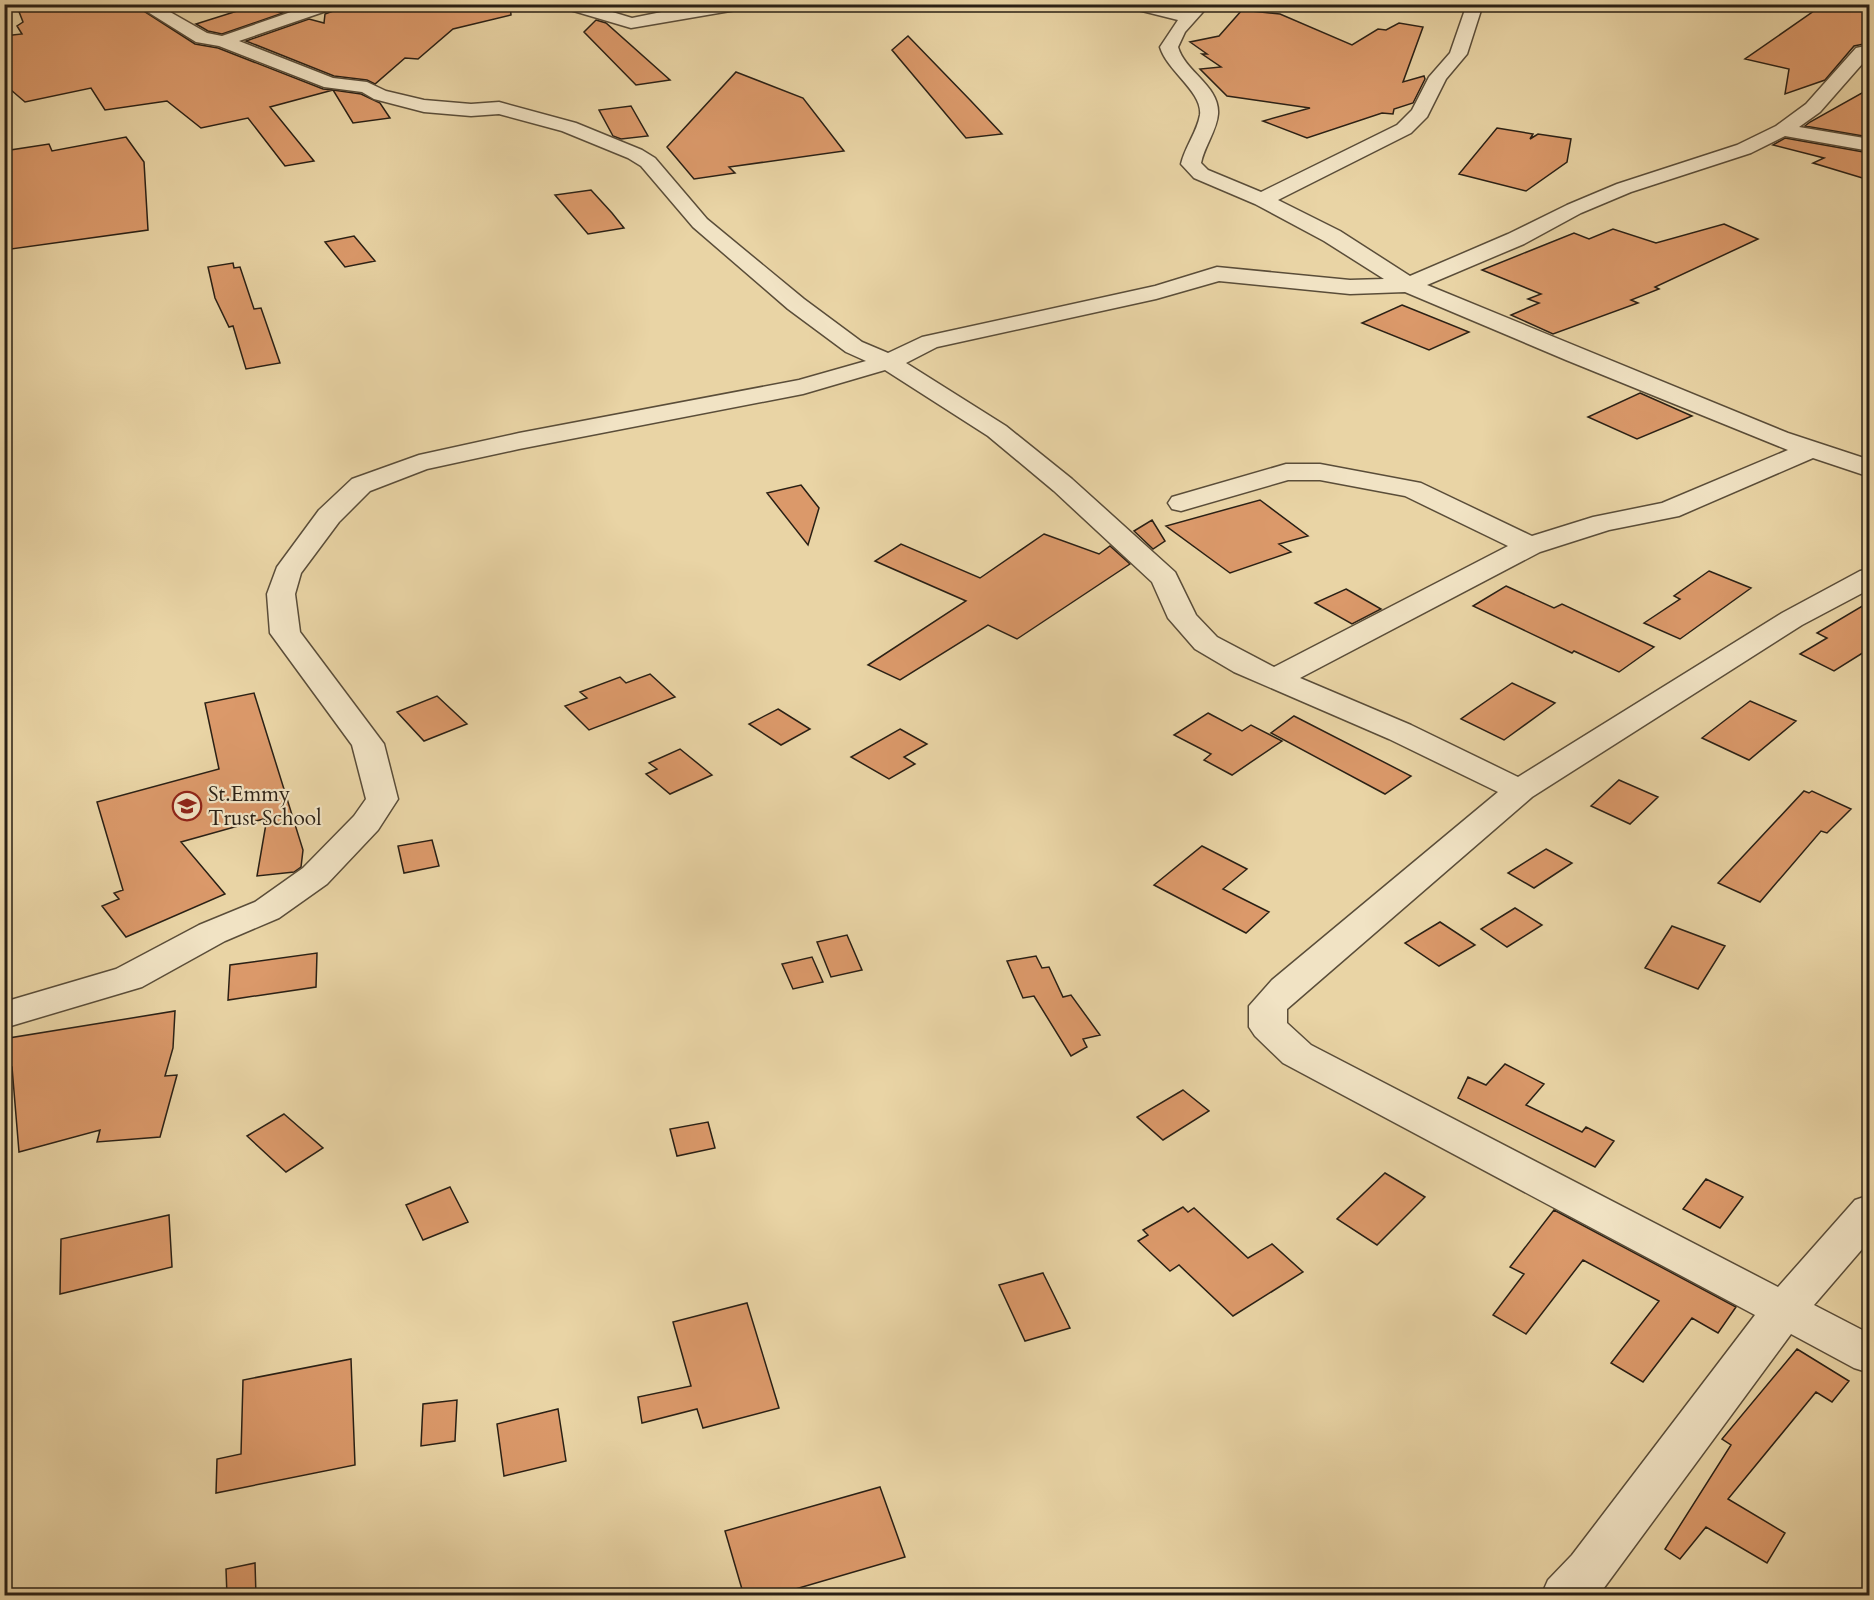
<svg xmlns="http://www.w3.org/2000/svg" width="1874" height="1600" font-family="Cardo,serif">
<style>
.building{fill:#db996a;stroke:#2a2015;stroke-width:1.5}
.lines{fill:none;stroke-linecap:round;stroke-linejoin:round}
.minor-casing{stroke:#5a4d39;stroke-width:3}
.minor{fill:#f1e3c4;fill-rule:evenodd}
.labels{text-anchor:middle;stroke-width:4.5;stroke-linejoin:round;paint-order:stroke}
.poi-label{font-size:21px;fill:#2a2015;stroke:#f1e3c4;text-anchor:start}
</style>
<rect width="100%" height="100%" fill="#e9d4a5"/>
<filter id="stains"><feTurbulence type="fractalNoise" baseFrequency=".00333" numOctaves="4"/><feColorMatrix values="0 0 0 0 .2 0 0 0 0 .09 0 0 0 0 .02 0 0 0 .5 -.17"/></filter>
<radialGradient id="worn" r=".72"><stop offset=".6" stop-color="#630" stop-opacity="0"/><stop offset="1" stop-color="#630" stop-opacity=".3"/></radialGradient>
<path class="building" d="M16,4H133L195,44L218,48L323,89L333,90L270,107L314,161L285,166L248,118L201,128L167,101L105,110L91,88L25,102L4,84V36L22,34L17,26L23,22Z
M342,4H510L511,15L453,29L418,59L405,58L375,84L367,80L334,76L246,41L309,19L324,23L325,14L339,9Z
M1824,4H1858L1869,7V43L1854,46L1825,80L1785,94L1789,69L1745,59Z
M253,6L283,13L222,34L208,31L196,24Z
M1242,10L1280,14L1352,45L1378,29L1386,30L1399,23L1423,27L1403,82L1424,76L1425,79L1413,103L1394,109L1393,114L1382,113L1307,138L1263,121L1310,108L1227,96L1200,69L1221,67L1202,54H1207L1190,42L1219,36Z
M596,20L606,23L670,80L636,85L584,32Z
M908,36L971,101L1002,134L966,138L892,50Z
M736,72L803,98L844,151L729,167L735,173L694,179L667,147Z
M1869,89V137L1805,126L1810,122Z
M333,90L361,94L380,103L390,118L353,123Z
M631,106L648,136L621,139L613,136L599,110Z
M1497,128L1533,134L1530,139L1538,134L1571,139L1567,162L1526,191L1459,174Z
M126,137L144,162L148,230L4,250V151L49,144L52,151Z
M1785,138L1869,153V180L1813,163L1824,158L1773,145Z
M591,190L612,213L624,228L588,234L555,195Z
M1724,224L1758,239L1655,287L1659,289L1631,300L1638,303L1553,334L1511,315L1539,303L1528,299L1541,294L1482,270L1574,233L1589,239L1613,229L1656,243Z
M354,236L375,261L345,267L325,242Z
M233,263L234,268L240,267L254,309L261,308L280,363L246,369L233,326L229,327L215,298L208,267Z
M1402,305L1469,332L1429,350L1362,323Z
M1640,393L1692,416L1637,439L1588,417Z
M801,485L819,508L808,545L767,493Z
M1260,500L1308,536L1279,544L1291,552L1230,573L1166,526Z
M1152,520L1165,541L1153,549L1134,531Z
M1044,534L1099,554L1110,546L1130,564L1017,639L988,625L900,680L868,665L966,601L875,561L901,544L980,578Z
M1709,571L1751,588L1680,639L1644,623L1680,599L1674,596Z
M1506,586L1554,608L1562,604L1654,647L1619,672L1574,651L1572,653L1473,606Z
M1346,589L1381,609L1352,624L1315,603Z
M1869,602V649L1834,671L1800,654L1827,638L1817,633Z
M650,674L675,697L589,730L565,706L587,698L580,692L620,677L626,683Z
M1512,683L1555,703L1504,740L1461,719Z
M254,693L303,850L301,867L294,872L257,876L267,818L181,842L225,894L126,937L102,906L119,899L114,893L123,890L97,802L219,769L205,703Z
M437,696L467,724L424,741L397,712Z
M1750,701L1796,721L1749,760L1702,738Z
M778,709L810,729L781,745L749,724Z
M1208,713L1242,731L1251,725L1282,741L1232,775L1204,760L1211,754L1174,735Z
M1294,716L1411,776L1385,794L1271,733Z
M900,729L927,744L904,757L915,764L889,779L851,757Z
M680,749L712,775L670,794L646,774L657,769L649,763Z
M1619,780L1658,797L1630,824L1591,806Z
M1804,791L1809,793L1812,791L1851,809L1827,833L1821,831L1760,902L1718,883Z
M432,840L439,866L404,873L398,846Z
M1202,846L1247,869L1223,889L1269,912L1246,933L1154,885Z
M1546,849L1572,863L1534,888L1508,873Z
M1515,908L1542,925L1507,947L1481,929Z
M1440,922L1475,945L1439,966L1405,943Z
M1672,926L1725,946L1698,989L1645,968Z
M847,935L862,970L831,977L817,942Z
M317,953L316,987L228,1000L230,965Z
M1036,956L1042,968L1049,967L1063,997L1071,995L1100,1035L1083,1039L1087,1047L1071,1056L1034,996L1023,998L1007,961Z
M812,957L823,982L793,989L782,964Z
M175,1011L173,1048L165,1076L177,1075L160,1137L97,1142L100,1130L19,1152L12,1067L5,1068L9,1038Z
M1505,1064L1544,1084L1526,1105L1582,1132L1586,1127L1614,1141L1595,1167L1458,1098L1468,1077L1486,1085Z
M1183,1090L1209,1111L1163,1140L1137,1117Z
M284,1114L323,1148L286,1172L247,1136Z
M708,1122L715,1148L677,1156L670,1129Z
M1385,1173L1425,1197L1377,1245L1337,1219Z
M1706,1179L1743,1197L1720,1228L1683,1209Z
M450,1187L468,1222L423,1240L406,1205Z
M1183,1207L1188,1212L1194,1208L1248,1258L1272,1244L1303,1272L1233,1316L1179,1265L1170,1271L1138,1241L1148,1235L1143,1230Z
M1554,1210L1736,1307L1718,1333L1692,1318L1643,1382L1611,1363L1659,1301L1583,1260L1526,1334L1493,1315L1524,1274L1510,1267Z
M169,1215L172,1267L60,1294L61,1239Z
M1043,1273L1070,1328L1025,1341L999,1285Z
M747,1303L779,1408L703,1428L697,1409L642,1423L638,1397L691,1386L673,1322Z
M1797,1349L1849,1381L1832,1402L1816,1392L1728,1499L1785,1533L1767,1563L1706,1527L1680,1559L1665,1549L1731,1445L1722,1439Z
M351,1359L355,1465L216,1493L217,1459L241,1454L243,1380Z
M457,1400L455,1441L421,1446L423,1404Z
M558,1409L566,1461L504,1476L497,1424Z
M880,1487L905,1557L792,1590L794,1596H744L725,1531Z
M255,1563L256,1596H227L226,1569Z"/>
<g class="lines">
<g class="minor-casing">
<path id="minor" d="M135,4H156L207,33L222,36L314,4H340L338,7L239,41L333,78L367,82L386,91L424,100L471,104L499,102L576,123L642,150L655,158L707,219L804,299L862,342L888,353L922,337L1155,286L1217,267L1350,280L1384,279L1324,241L1255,204L1194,178L1181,164C1185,147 1197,132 1200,115C1203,92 1167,71 1160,47L1178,20L1126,7L1124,4H1154L1185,12L1192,4H1210L1185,32L1178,47C1185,72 1220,86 1218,114C1217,130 1204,147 1201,163L1208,170L1261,192L1397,125L1412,110L1429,77L1450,53L1467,4H1483L1467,54L1446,79L1427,117L1411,133L1278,200L1340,231L1410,276L1508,234L1567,205L1617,184L1737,145L1776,126L1806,104L1856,48L1870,45V55L1820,112L1799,127L1870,139V151L1785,136L1751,153L1631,192L1581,213L1524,244L1427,285L1788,433L1870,460V477L1813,458L1679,516L1609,530L1540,552L1300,678L1411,725L1518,777L1782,613L1860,571L1870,569V589L1802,625L1532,797L1287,1009V1023L1311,1045L1778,1287L1855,1200L1870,1195V1240L1814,1305L1870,1334V1373L1854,1368L1791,1334L1598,1596H1541L1548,1580L1572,1555L1755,1315L1283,1063L1255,1036L1249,1027V1006L1272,980L1498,792L1389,739L1234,672L1195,649L1168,618L1152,582L1054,491L988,436L885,370L803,394L519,449L427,469L370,491L339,522L301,573L295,594L300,632L384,744L398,799L378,830L327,884L279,918L225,941L142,987L4,1028V1002L116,969L199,925L255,902L303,868L354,816L366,799L352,745L270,633L267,594L277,567L319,510L352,479L419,455L519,433L799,380L866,361L846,352L788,309L693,227L641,166L628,158L562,131L499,114L471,116L424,112L374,99L362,92L324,87L219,46L196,42ZM1219,281L1350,294L1405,292L1566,360L1788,450L1662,503L1593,517L1532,536L1421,483L1320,464H1286L1172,497L1168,503L1172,509L1181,511L1288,480H1320L1405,496L1508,546L1274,667L1217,637L1196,615L1175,572L1072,479L1006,426L906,363L937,347L1156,299Z
M558,4H586L632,18L701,4H750L742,9L631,28L560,7Z"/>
</g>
<use href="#minor" class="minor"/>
</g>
<defs>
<g id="school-ring" transform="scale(1.5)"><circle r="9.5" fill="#f1e3c4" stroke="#8f2418" stroke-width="1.5"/><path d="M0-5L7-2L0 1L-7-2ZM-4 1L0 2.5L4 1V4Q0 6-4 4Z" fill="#8f2418"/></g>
</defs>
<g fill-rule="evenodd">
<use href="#school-ring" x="187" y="806"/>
</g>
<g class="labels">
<g class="poi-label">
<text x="208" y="801">St.Emmy<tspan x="208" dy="24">Trust School</tspan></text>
</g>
</g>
<rect width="1874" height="1600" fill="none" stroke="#e9d4a5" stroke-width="24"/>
<rect x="6" y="6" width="1862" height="1588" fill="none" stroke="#2a2015" stroke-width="3"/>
<rect x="12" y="12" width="1850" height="1576" fill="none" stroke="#2a2015" stroke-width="1.5"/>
<rect width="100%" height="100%" filter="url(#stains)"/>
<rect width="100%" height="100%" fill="url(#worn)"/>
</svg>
